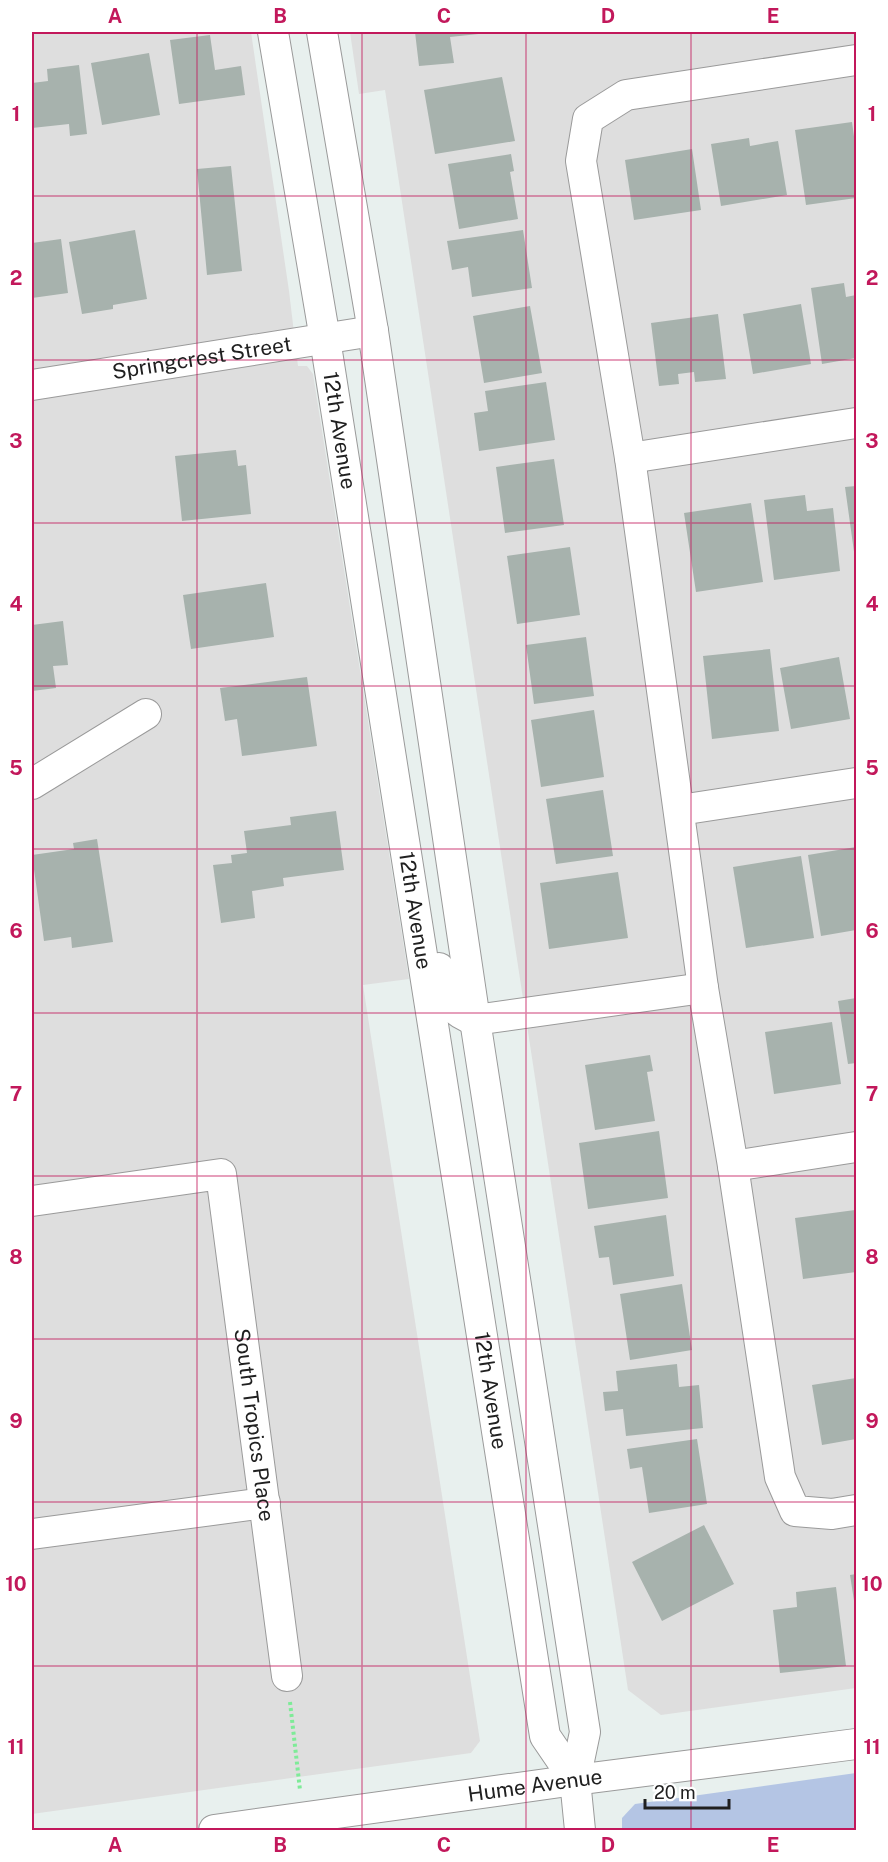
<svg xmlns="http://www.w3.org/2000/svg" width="888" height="1862" font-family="'Public Sans',sans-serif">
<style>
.residential{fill:#dedede}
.grass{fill:#b4c5e4}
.building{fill:#a7b2ad}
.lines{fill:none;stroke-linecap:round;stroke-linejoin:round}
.minor-casing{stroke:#9a9a9a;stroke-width:32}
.path{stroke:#7eeb98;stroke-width:4;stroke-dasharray:3 3;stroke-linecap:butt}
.minor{stroke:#fff;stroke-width:30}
.grid{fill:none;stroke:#c2185b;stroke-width:1.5;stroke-opacity:0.55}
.labels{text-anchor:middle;stroke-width:5;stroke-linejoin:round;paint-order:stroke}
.street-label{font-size:21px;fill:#202020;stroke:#fff}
.neatline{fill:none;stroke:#c2185b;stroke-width:2}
.grid-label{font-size:20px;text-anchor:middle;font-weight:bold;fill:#c2185b}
</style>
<rect width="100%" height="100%" fill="#e8f0ee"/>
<path class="residential" d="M32,32H251L289,291L298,366H307L313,374L409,979L363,985L480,1741L471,1753L32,1814Z
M350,32H856V1688L661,1715L628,1690L385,90L359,94Z"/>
<path class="grass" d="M856,1773V1830H622V1818L635,1804Z"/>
<path class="building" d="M415,32H488V33L450,37L454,63L419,66Z
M210,35L215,70L241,66L245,95L179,104L170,40Z
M149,53L160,115L102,125L91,63Z
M79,65L87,134L70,136L69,124L32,128V83L48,81L47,69Z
M502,77L515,141L435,154L424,90Z
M852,122L856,151V198L806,205L795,130Z
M749,138L750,146L778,141L787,195L721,206L711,144Z
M692,149L701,210L634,220L625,160Z
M511,154L514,171L510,172L518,219L459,229L448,164Z
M231,166L242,271L207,275L197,169Z
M135,230L147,299L113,305V309L82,314L69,242Z
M523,230L532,288L472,297L468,267L452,270L447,241Z
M61,239L68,293L32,298V243Z
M844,283L846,297L856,295V358L822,364L811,288Z
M801,304L811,364L753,374L743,314Z
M530,306L542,373L484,383L473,316Z
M718,314L726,379L695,382L694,372L678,374L679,384L659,386L651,323Z
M546,382L555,440L479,451L474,413L488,411L485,391Z
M236,450L238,466L246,465L251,514L182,521L175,456Z
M554,459L564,525L505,533L496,467Z
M856,486V559H855L845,487Z
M805,495L807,511L833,508L840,571L774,580L764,500Z
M751,503L763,582L696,592L684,513Z
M570,547L580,615L517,624L507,556Z
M266,583L274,637L191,649L183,595Z
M63,621L68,665L53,666L56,688L32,691V625Z
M586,637L594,696L534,704L526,645Z
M770,649L779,731L712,739L703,656Z
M839,657L850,719L791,729L780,668Z
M307,677L317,746L242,756L237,719L225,721L220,688Z
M594,710L604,777L541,787L531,720Z
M603,790L613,856L556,864L546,799Z
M336,811L344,870L283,878L284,886L252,891L255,918L221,923L213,865L232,863L231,855L247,853L244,831L291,825L290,817Z
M97,839L113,942L72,948L71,937L44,941L32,855L74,849L73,843Z
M856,847V930L821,936L808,855Z
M801,856L814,938L746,948L733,867Z
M618,872L628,938L549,949L540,883Z
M856,998V1063L848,1064L838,1001Z
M832,1022L841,1084L774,1094L765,1032Z
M650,1055L653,1071L647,1072L655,1121L595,1130L585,1065Z
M659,1131L668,1198L588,1209L579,1143Z
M855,1210L856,1272L803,1279L795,1218Z
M666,1215L674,1276L613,1285L609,1257L599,1258L594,1226Z
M682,1284L692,1350L630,1360L620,1294Z
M677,1364L679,1387L699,1385L703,1428L626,1436L623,1409L605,1411L603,1392L618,1391L616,1371Z
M856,1378V1439L822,1445L812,1385Z
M697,1439L707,1504L649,1513L642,1467L630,1469L627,1449Z
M704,1525L734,1584L662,1621L632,1562Z
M856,1574V1607H855L850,1575Z
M836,1587L846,1666L780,1673L773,1610L797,1607L796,1592Z"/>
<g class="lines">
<g class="minor-casing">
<g id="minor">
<path id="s1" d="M273,32L325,339L545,1736L575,1780"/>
<path d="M322,32L373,331L475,1020L585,1732L575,1780L580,1830"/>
<path d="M856,60L626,95L588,119L581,161L630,458L703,988L733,1166L780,1477L795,1511L832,1514L856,1510"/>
<path id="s2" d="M32,385L373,331"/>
<path d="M630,458L856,423"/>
<path d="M32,784L146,714"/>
<path d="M680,810L856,783"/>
<path d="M439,968C444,996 446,1010 475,1020L703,988"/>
<path d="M733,1166L856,1147"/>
<path id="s3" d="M32,1201L221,1174L287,1676"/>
<path d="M32,1534L265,1503"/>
<path id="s4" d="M214,1830L575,1780L856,1744"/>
</g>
</g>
<path class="path" d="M290,1702L300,1790"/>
<use href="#minor" class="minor"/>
</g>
<path class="grid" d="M197,32V1830M362,32V1830M526,32V1830M691,32V1830M32,196H856M32,360H856M32,523H856M32,686H856M32,849H856M32,1013H856M32,1176H856M32,1339H856M32,1502H856M32,1666H856"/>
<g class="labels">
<g class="street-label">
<text dy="7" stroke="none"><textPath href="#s2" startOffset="172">Springcrest Street</textPath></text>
<text dy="7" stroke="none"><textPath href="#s1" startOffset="404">12th Avenue</textPath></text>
<text dy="7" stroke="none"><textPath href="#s1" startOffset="890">12th Avenue</textPath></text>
<text dy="7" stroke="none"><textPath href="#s1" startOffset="1376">12th Avenue</textPath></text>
<text dy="7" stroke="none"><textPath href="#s3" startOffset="444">South Tropics Place</textPath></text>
<text dy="7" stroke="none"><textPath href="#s4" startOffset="324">Hume Avenue</textPath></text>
</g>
</g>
<rect width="888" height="1862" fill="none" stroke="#ffffff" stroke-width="66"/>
<path d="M645 1799v9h84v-9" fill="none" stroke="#202020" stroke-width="3"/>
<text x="654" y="1799" font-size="18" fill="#202020" stroke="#ffffff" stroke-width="4.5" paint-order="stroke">20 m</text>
<rect x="33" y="33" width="822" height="1796" class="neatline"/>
<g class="grid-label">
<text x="115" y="23">A</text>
<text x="280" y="23">B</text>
<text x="444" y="23">C</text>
<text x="608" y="23">D</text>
<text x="773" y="23">E</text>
<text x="16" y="121">1</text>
<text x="872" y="121">1</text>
<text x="16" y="285">2</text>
<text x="872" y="285">2</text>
<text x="16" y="448">3</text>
<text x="872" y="448">3</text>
<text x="16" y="611">4</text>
<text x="872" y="611">4</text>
<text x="16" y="775">5</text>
<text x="872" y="775">5</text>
<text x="16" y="938">6</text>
<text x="872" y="938">6</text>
<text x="16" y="1101">7</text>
<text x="872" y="1101">7</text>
<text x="16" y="1264">8</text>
<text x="872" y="1264">8</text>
<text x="16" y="1428">9</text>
<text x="872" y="1428">9</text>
<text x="16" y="1591">10</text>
<text x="872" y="1591">10</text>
<text x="16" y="1754">11</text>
<text x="872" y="1754">11</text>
<text x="115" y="1852">A</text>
<text x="280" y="1852">B</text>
<text x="444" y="1852">C</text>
<text x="608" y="1852">D</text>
<text x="773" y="1852">E</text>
</g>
</svg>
